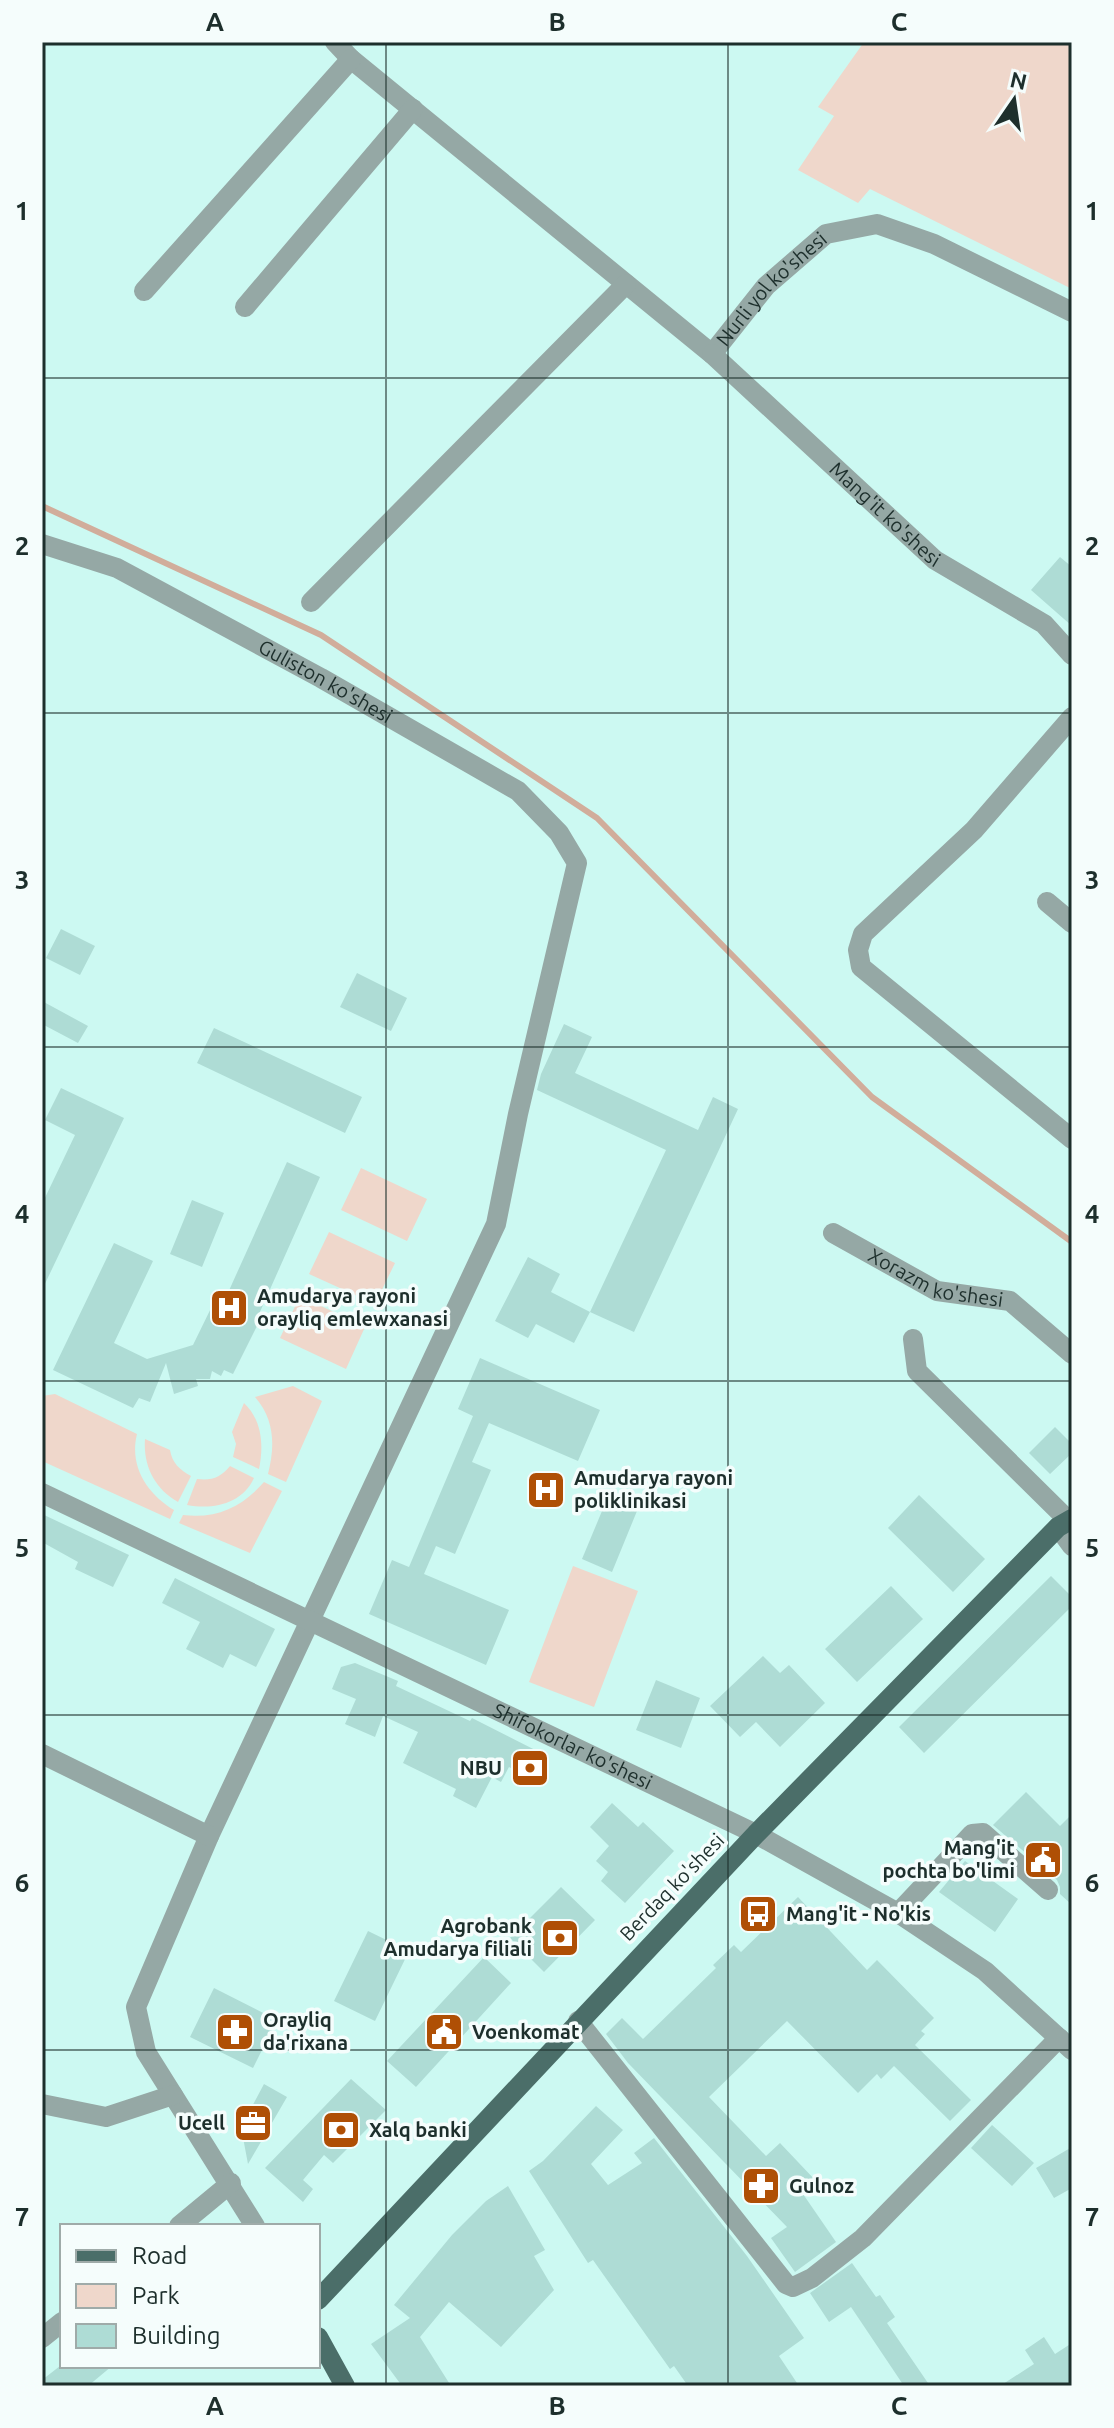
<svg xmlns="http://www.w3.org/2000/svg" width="1114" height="2428" font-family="Ubuntu,sans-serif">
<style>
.green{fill:#efd7cb}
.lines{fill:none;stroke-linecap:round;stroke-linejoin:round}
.stream{stroke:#d1ad9b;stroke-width:6}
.building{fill:#aedcd5}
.minor{stroke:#95a8a5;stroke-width:20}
.major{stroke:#4b6e69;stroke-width:20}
.grid{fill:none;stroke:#1d2f2c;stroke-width:2;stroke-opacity:0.55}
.labels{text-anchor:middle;stroke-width:7;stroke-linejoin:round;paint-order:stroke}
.street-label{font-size:20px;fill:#1d2f2c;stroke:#f5fdfc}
.poi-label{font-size:20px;font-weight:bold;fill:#1d2f2c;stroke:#f5fdfc;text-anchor:start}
.neatline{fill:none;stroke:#1d2f2c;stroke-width:3}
.grid-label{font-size:26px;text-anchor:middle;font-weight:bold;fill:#1d2f2c}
</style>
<rect width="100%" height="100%" fill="#ccf9f2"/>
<path class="green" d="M864,42H1072V289L870,189L858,203L798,170L834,116L818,107Z
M361,1168L427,1199L407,1241L341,1210Z
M329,1232L395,1263L375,1304L309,1274Z
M300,1296L365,1327L346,1369L280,1338Z
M293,1386L322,1401L286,1482L268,1474C275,1446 275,1420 255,1397Z
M55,1394L137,1434C129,1466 147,1494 174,1510L170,1519L42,1461V1396Z
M244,1403C262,1420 264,1445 259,1469L233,1457L236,1444L232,1432Z
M145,1439L170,1450C172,1463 180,1470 191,1476L178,1502C155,1489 143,1466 145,1439Z
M230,1466L254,1478C242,1504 213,1510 187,1505L197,1479C212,1481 221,1477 230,1466Z
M264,1482L282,1491L250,1553L179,1523L183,1515C217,1519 242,1507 264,1482Z
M573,1566L638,1591L594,1707L529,1682Z"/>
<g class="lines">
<path class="stream" d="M42,506L321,635L597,818L872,1097L1072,1242"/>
</g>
<path class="building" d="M1060,557L1072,567V626L1031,590Z
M61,929L95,946L80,975L46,958Z
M357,973L407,998L391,1031L340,1007Z
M42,1001L88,1026L78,1043L42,1024Z
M564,1024L592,1037L575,1073L698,1130L713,1097L738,1109L634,1332L590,1312L666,1150L537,1090L541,1074Z
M214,1028L362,1097L345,1133L197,1063Z
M61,1088L124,1118L42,1290V1204L75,1135L45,1120Z
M287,1162L320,1177L255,1323L258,1324L233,1374L224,1370L221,1376L212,1371L210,1379H196L198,1386L174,1394L166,1363L150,1402L139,1398L133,1408L53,1370L114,1243L153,1261L114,1343L147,1359L193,1345L214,1302L222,1306Z
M192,1200L224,1213L202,1267L170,1254Z
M528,1257L560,1274L551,1292L590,1312L574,1343L536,1324L528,1338L495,1321Z
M480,1358L600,1410L578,1461L489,1423L472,1462L491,1470L455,1554L436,1546L424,1574L509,1610L486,1665L369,1614L392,1560L409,1567L473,1416L458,1409Z
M1055,1427L1072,1444V1453L1050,1474L1029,1453Z
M919,1495L985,1559L953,1592L888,1528Z
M607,1499L637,1511L612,1572L582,1559Z
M42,1514L129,1555L113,1587L75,1569L78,1562L42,1542Z
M1051,1576L1072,1597V1606L924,1753L899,1727Z
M175,1578L275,1629L256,1667L230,1654L223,1668L186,1649L200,1622L162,1603Z
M891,1586L923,1619L857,1682L825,1649Z
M763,1656L780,1673L789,1665L825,1703L780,1747L756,1722L740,1737L710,1706Z
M355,1663L398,1681L396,1686L470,1721L472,1718L549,1757L536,1781L509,1767L501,1782L492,1777L476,1808L453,1796L456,1789L403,1763L418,1732L383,1716L375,1737L345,1724L356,1699L332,1689L341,1667Z
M656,1680L700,1698L681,1748L636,1730Z
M1026,1792L1060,1826L1072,1814V1905L1060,1894V1887L1057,1880L993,1825Z
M612,1803L638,1827L643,1822L674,1851L625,1903L601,1881L608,1872L596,1861L609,1846L590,1827Z
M965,1861L1018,1899L995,1932L939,1892Z
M561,1887L595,1920L544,1972L510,1938Z
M798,1897L867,1970L877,1960L934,2018L921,2031L925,2034L915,2045L971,2100L950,2121L894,2066L881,2079L877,2074L858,2093L787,2021L709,2097L766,2156L780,2143L816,2181L803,2194L836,2242L795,2272L771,2238L787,2227L628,2063L606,2034L622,2018L643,2039L716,1968L713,1965L734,1945L741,1952Z
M368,1931L409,1951L375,2021L334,2001Z
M484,1957L511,1983L416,2087L387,2061Z
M214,1988L277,2020L253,2068L190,2037Z
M351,2079L386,2110L333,2163L324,2155L303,2180L313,2189L303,2202L265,2168Z
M264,2084L287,2097L248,2164L241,2127Z
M596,2106L623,2130L591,2164L608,2185L642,2163L634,2153L654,2138L747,2256L804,2338L779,2356L799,2386H688L674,2366L670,2369L593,2260L588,2263L529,2171L543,2161Z
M992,2125L1034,2163L1012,2186L971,2148Z
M1072,2147V2188L1054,2198L1036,2168Z
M508,2186L545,2250L534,2256L554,2290L501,2347L449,2302L420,2337L451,2386H402L371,2344L410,2318L394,2305L452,2235L486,2201Z
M852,2263L876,2297L880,2295L895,2317L887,2323L930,2386H904L851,2307L829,2322L810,2293Z
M1044,2337L1055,2354L1072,2343V2386H1000L1034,2364L1025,2350Z
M60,2366H112L88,2386H42V2380Z"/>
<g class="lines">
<g class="minor">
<path id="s1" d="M335,42L351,59L712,354L766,286L826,234L877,224L934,244L1072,312"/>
<path d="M144,291L351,59"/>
<path d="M245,307L413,109"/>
<path id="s2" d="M712,354L935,560L1044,624L1072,655"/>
<path id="s3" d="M42,544L117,568L321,678L518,791L559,833L577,863L518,1114L496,1224L209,1836L136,2007L146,2052L255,2226"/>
<path d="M311,602L626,284"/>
<path d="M1072,717L974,830L863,934L858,950L861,967L1072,1139"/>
<path d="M1047,902L1072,923"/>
<path id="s4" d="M833,1233L937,1291L1010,1301L1072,1354"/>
<path d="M913,1339L917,1371L1069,1521"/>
<path id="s5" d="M42,1493L756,1834L898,1913L985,1971L1072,2050"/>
<path d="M1058,1527L1072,1546"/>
<path d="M42,1754L209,1836"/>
<path d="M898,1913L972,1834L983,1833L1048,1890"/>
<path d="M578,2021L786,2284L793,2287L812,2278L863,2238L1059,2038"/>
<path d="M42,2104L106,2117L173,2095"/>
<path d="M179,2226L231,2183"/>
<path d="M42,2338L62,2322"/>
</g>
<path class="major" d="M318,2300L756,1834L1058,1527L1072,1519
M318,2337L345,2386"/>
</g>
<path class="grid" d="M386,42V2386M728,42V2386M42,378H1072M42,713H1072M42,1047H1072M42,1381H1072M42,1715H1072M42,2050H1072"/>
<defs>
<g id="hospital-square" transform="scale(2)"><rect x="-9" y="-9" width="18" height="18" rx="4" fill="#af4f05" stroke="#f5fdfc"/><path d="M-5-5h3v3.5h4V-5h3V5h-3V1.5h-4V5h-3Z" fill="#fff"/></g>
<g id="bank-square" transform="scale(2)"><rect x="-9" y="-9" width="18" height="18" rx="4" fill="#af4f05" stroke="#f5fdfc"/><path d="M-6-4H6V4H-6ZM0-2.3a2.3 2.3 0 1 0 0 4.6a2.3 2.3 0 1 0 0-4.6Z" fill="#fff"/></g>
<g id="civic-square" transform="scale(2)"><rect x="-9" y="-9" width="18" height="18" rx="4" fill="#af4f05" stroke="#f5fdfc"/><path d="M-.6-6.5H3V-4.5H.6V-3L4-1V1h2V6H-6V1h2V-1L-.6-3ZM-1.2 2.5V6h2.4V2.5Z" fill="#fff"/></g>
<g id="bus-square" transform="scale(2)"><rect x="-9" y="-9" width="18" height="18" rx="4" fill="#af4f05" stroke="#f5fdfc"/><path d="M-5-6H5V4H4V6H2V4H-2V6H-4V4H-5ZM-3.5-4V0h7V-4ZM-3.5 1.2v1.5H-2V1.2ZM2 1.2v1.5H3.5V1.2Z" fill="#fff"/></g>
<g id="pharmacy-square" transform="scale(2)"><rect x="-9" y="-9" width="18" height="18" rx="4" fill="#af4f05" stroke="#f5fdfc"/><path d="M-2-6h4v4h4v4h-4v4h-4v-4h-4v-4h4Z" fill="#fff"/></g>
<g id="office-square" transform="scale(2)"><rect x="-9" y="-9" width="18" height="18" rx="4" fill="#af4f05" stroke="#f5fdfc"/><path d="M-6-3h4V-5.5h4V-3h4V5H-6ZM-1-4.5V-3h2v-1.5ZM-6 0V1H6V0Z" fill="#fff"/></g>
</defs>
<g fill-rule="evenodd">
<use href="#hospital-square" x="229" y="1308"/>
<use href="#hospital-square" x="546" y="1490"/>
<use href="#bank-square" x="530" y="1768"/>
<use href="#civic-square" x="1043" y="1860"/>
<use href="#bus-square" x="758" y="1914"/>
<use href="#bank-square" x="560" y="1938"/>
<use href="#pharmacy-square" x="235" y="2032"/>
<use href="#civic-square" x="444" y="2032"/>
<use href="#office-square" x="253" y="2123"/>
<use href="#bank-square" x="341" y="2130"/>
<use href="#pharmacy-square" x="761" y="2186"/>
</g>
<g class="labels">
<g class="street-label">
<text dy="7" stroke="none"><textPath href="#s1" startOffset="578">Nurli yol ko'shesi</textPath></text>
<text dy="7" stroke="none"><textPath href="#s2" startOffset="236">Mang'it ko'shesi</textPath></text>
<text dy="7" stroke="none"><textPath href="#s3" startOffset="316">Guliston ko'shesi</textPath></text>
<text dy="7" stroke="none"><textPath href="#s4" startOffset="114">Xorazm ko'shesi</textPath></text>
<text dy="7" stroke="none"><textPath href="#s5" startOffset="588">Shifokorlar ko'shesi</textPath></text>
<text transform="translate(672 1887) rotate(-46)" y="7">Berdaq ko'shesi</text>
</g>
<g class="poi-label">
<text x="257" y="1303">Amudarya rayoni<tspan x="257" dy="23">orayliq emlewxanasi</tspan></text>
<text x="574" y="1485">Amudarya rayoni<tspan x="574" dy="23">poliklinikasi</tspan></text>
<text x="502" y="1775" text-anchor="end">NBU</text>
<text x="1015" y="1855" text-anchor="end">Mang'it<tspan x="1015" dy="23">pochta bo'limi</tspan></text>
<text x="786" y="1921">Mang'it - No'kis</text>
<text x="532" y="1933" text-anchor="end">Agrobank<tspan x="532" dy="23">Amudarya filiali</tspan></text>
<text x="263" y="2027">Orayliq<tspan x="263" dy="23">da'rixana</tspan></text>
<text x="472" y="2039">Voenkomat</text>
<text x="225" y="2130" text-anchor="end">Ucell</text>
<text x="369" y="2137">Xalq banki</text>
<text x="789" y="2193">Gulnoz</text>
</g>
</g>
<rect width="1114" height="2428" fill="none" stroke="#f5fdfc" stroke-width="88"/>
<rect x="60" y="2224" width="260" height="144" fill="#f5fdfc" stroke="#9faba9" stroke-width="2"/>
<rect x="76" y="2250" width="40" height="12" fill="#4b6e69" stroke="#9faba9" stroke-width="2"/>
<text x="132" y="2264" font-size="24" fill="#1d2f2c">Road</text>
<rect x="76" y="2284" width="40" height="24" fill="#efd7cb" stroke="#9faba9" stroke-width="2"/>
<text x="132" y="2304" font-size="24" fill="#1d2f2c">Park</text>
<rect x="76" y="2324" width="40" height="24" fill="#aedcd5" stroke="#9faba9" stroke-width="2"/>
<text x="132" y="2344" font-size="24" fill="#1d2f2c">Building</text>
<g transform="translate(1014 100) rotate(13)" stroke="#f5fdfc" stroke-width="6" paint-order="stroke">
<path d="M0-6L14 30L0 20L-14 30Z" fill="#1d2f2c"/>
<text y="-12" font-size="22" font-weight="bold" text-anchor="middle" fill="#1d2f2c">N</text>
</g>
<rect x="44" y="44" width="1026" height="2340" class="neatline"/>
<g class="grid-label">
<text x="215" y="31">A</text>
<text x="557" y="31">B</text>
<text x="899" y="31">C</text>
<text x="22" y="220">1</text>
<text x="1092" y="220">1</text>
<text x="22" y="555">2</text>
<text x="1092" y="555">2</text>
<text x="22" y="889">3</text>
<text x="1092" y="889">3</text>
<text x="22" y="1223">4</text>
<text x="1092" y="1223">4</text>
<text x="22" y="1557">5</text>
<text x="1092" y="1557">5</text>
<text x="22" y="1892">6</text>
<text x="1092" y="1892">6</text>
<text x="22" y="2226">7</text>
<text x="1092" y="2226">7</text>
<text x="215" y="2415">A</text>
<text x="557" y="2415">B</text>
<text x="899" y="2415">C</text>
</g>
</svg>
